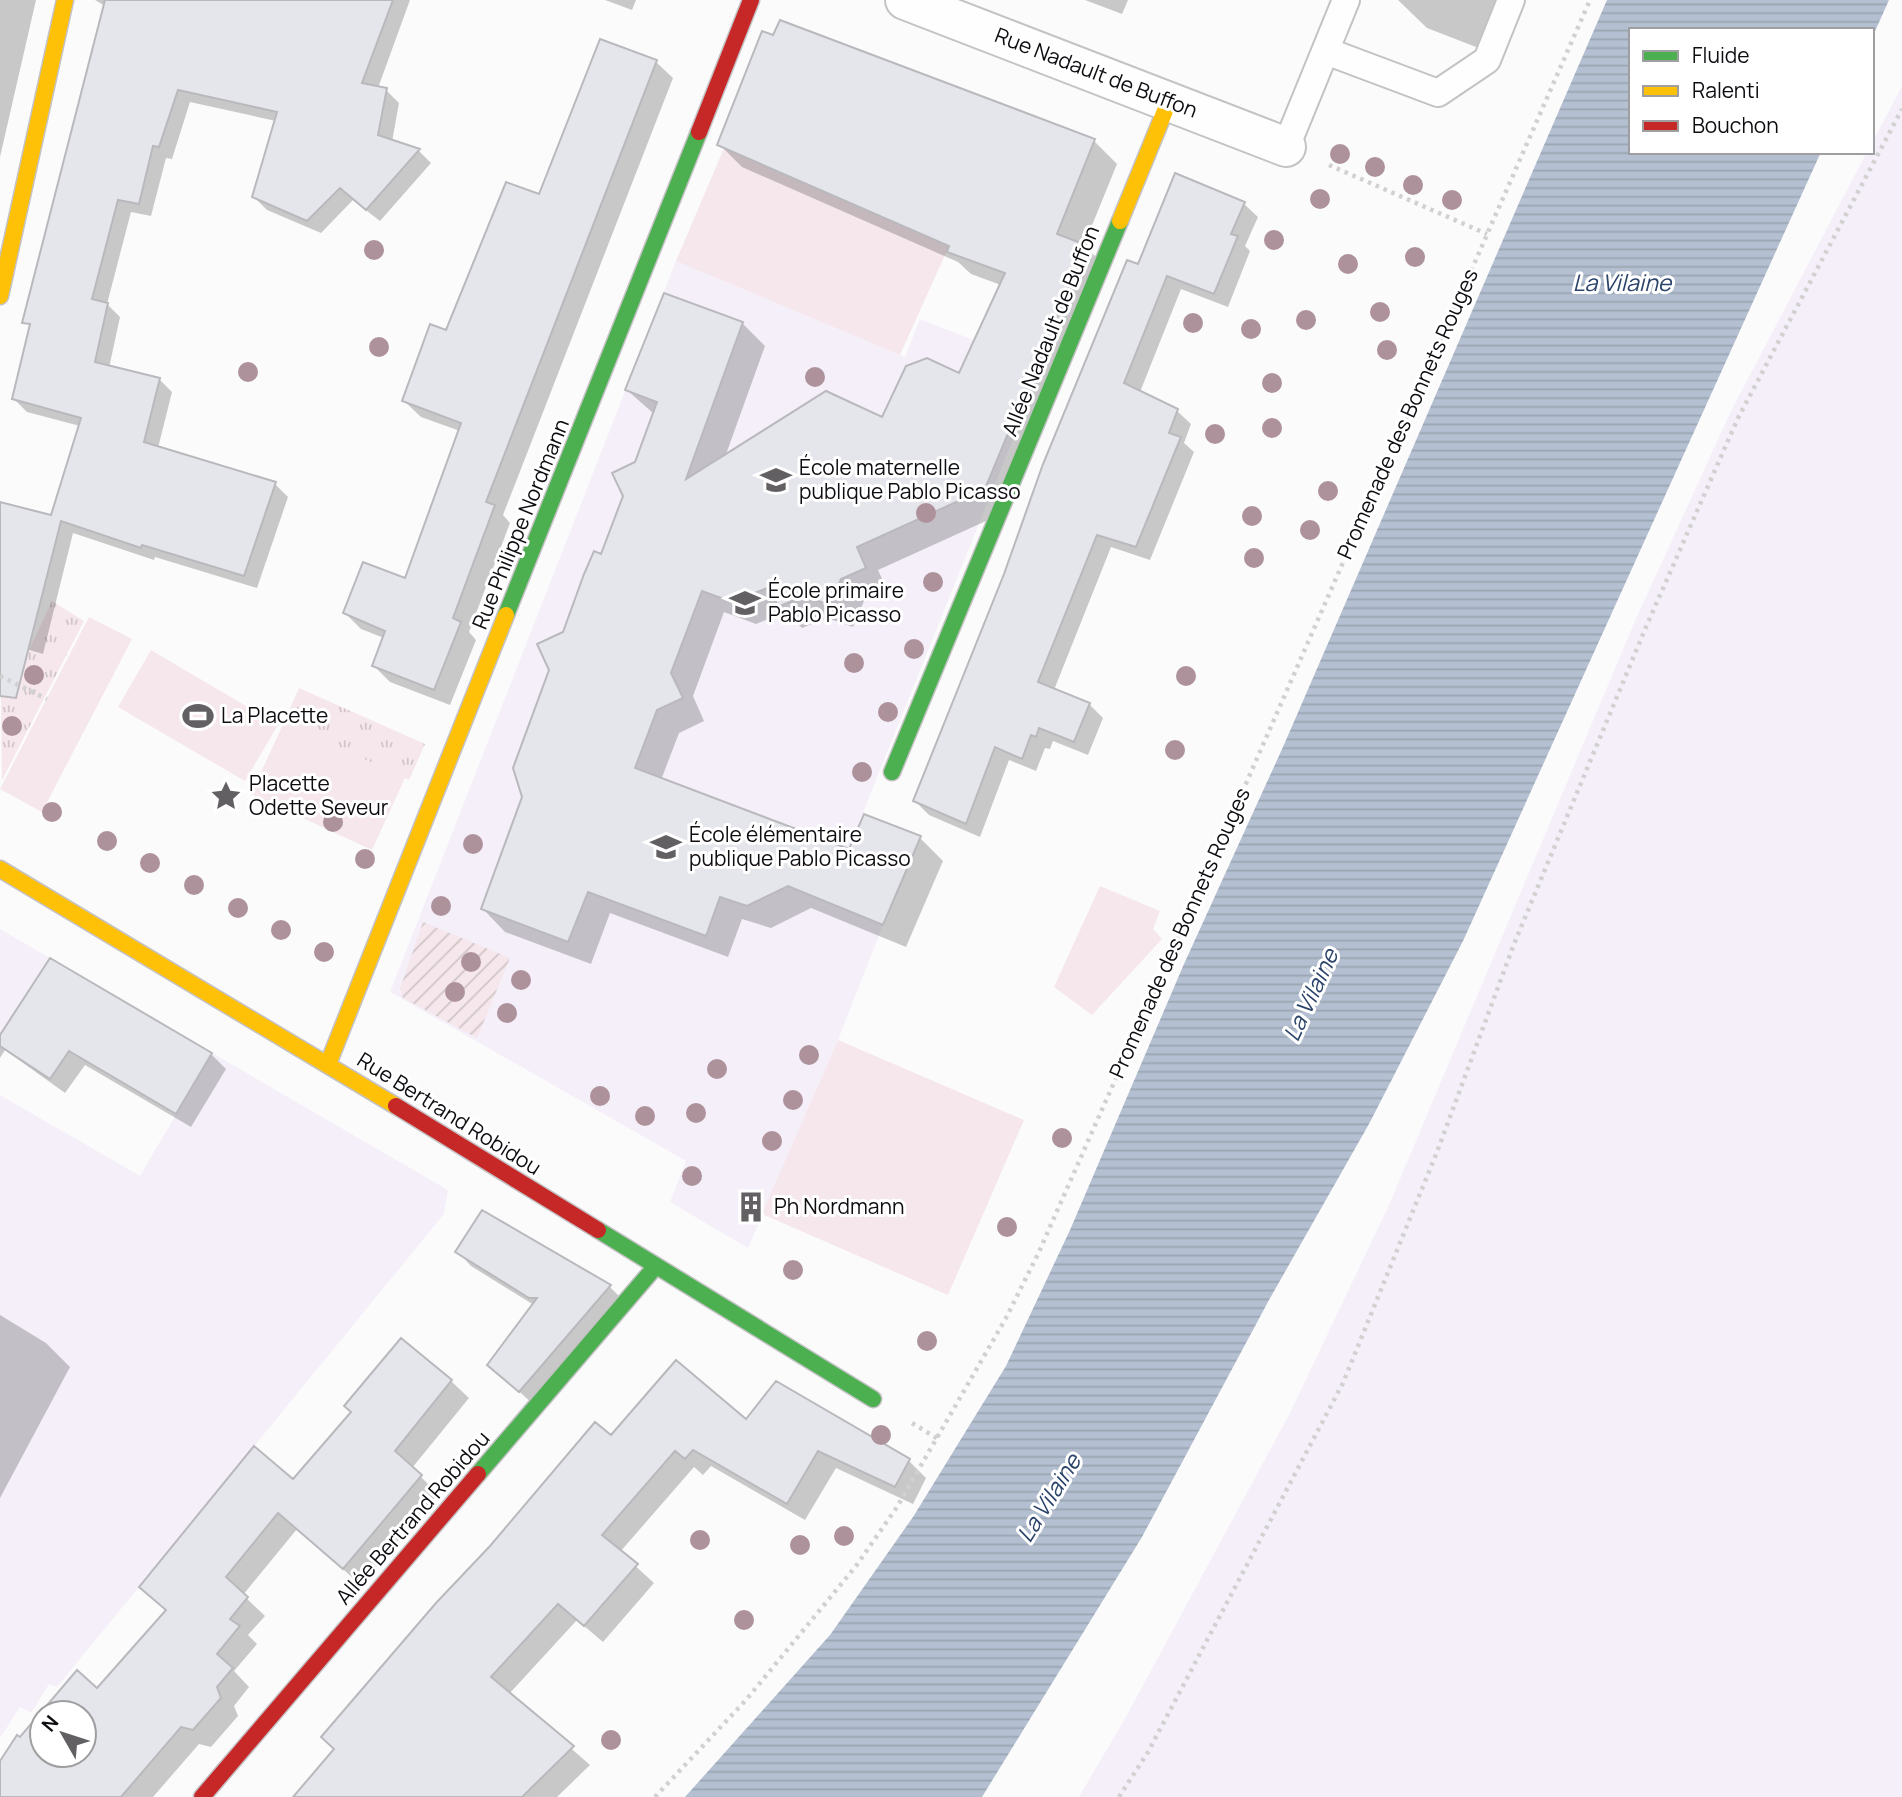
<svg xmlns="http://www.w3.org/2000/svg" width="1902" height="1797" font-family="Manrope,sans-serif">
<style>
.built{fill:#f4eff8}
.grass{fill:url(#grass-tufts)}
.park{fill:#f5e7eb}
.garden{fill:url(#garden-furrows)}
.water{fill:url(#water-rules)}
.shadow{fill:#0003}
.building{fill:#e5e5ec;stroke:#b9b9bd;stroke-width:2;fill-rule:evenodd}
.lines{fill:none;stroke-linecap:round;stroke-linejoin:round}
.lane-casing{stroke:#c4c2c5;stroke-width:30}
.street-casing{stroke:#c4c2c5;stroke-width:42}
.fast-casing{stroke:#c4c2c5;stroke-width:19}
.slow-casing{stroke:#c4c2c5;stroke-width:19}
.jam-casing{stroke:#c4c2c5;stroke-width:19}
.path{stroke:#d2d1d2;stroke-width:4.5;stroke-dasharray:3.5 5;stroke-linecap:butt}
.lane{stroke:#fffeff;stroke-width:26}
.street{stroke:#fffeff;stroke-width:38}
.fast{stroke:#4caf50;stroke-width:16}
.slow{stroke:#ffc107;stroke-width:16}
.jam{stroke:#c62828;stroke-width:16}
.tree{fill:#ae929b}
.labels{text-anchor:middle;stroke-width:6;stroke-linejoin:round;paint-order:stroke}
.street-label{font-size:21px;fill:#0f0c11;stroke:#fff}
.poi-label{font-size:21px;fill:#0f0c11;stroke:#fff;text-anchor:start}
.water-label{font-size:23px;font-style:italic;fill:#2b446a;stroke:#fff}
</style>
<defs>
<pattern id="grass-tufts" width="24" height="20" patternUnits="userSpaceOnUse" patternTransform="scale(1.75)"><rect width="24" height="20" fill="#f5e7eb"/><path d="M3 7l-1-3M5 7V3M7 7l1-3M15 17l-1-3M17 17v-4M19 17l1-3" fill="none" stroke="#d1c5c8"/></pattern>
<pattern id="garden-furrows" width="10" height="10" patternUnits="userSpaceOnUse" patternTransform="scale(1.75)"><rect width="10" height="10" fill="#f5e7eb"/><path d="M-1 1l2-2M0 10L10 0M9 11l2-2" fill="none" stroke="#d1c5c8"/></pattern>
<pattern id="water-rules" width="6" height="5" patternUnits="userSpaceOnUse" patternTransform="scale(1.75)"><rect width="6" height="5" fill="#b4c0d1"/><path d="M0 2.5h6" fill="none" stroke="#9aa4b2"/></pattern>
</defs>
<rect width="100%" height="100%" fill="#fcfbfc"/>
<path class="built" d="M1902,86V1797H1079L1127,1715L1290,1413L1389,1205L1635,621L1731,411L1867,152H1872V143Z
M676,261L905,357L920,319L1042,367L827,902L883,925L838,1040L748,1248L670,1202L686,1161L390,992Z
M0,929L50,958L0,1035Z
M212,1053L448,1190L444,1214L57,1687L49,1684L31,1713L20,1707L0,1738V1095L140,1176Z"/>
<path class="grass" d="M52,601L84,621L2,780L0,641L30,648Z
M299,688L425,744L409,780L284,722Z"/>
<path class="park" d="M724,148L949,246L900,355L676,261Z
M89,617L132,639L42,812L0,789Z
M151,650L278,725L245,781L118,707Z
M284,722L405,778L372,850L251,794Z
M1100,886L1160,911L1153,929L1162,939L1092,1015L1054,987Z
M838,1040L1024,1120L948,1295L762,1214Z"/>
<path class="garden" d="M423,922L510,958L477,1038L403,998L400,989Z"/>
<path class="water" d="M1607,0H1889L1872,38V30H1631V152H1821L1463,941L1369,1124L1269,1300L1142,1537L982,1797H685L830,1635L913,1517L1006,1366L1070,1230L1184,964L1283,747Z"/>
<path class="shadow" d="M0,0H36L0,157Z
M95,0H410L378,88L386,90L399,103L392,142L419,151L431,163L380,221L353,200L321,233L267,210L254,197L276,121L190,102L172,159L166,158L151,216L131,212L107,304L120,317L109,368L159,379L172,392L158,448L275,484L288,497L257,588L155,557L154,560L73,533L43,654L0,641V503L52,517L80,426L27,412L14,399L105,6Z
M605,0H636L632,10Z
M1085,0H1128L1122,14Z
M1398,0H1515L1494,54L1427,28Z
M601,41L656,62L673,78L503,515L510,523L469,632L476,640L450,705L390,682L374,666L384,638L361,629L345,613L406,580L460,431L421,417L404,401L540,196Z
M1094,141L1117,164L1084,245L1108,269L1008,511L878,570L887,590L864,601L853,627L827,618L802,628L786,612L756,624L724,612L693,696L704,721L679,733L661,780L850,851L864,817L920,838L943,861L906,947L811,908L771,928L742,919L728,957L610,913L591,964L505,932L483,909L524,797L564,633L602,556L654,414L627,390L742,323L765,346L725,457L883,419L960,375L1001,285L971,274L958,262L742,167L719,144Z
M1176,175L1244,204L1258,217L1245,246L1250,251L1228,307L1181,289L1140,392L1177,411L1191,424L1184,443L1194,452L1150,560L1111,547L1054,690L1089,704L1103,718L1088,755L1053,741L1050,749L1045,748L1036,771L1009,760L980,837L929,815L915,801Z
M0,1038L211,1054L226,1069L191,1127L85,1065L65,1093L5,1050L0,1058Z
M482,1212L610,1287L624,1301L534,1405L489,1364L534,1305L471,1266L457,1251Z
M0,1315L46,1343L70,1367L0,1498Z
M451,1381L469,1398L412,1468L438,1494L361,1585L297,1529L243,1595L265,1616L248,1635L257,1644L234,1671L249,1687L234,1706L238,1716L211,1747L199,1744L153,1797H44L20,1777L42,1714V1755H84V1713H42L97,1690L167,1611L141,1587L293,1481Z
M746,1422L909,1461L926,1478L913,1504L836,1468L805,1520L711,1466L703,1475L694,1467L620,1552L654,1583L603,1642L577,1620L509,1694L590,1765L557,1797H295L611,1438Z"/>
<path class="building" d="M105,0H393L362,83L387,88L378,135L420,149L366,210L340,188L307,221L252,197L277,112L178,90L159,147L153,146L139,204L118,200L92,299L108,303L95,362L160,378L144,442L276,482L244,576L142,545L141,548L61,521L16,698L0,696V502L51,515L81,418L12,399L30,324L22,323Z
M780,20L1095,139L1057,234L1086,245L985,489L857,547L866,568L841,579L830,605L803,596L778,607L770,587L732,602L702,591L671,673L683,698L657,710L635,768L849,849L864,814L921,836L883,925L788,886L747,906L720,897L706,936L588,892L568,942L481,909L522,797L513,768L549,670L537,644L563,632L584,574L594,551L601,554L623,496L612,473L635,462L657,402L625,390L664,293L743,322L686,479L826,391L882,417L906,366L927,358L959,373L1005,273L947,252L949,246L717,145L762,31L773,35Z
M600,39L657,60L486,502L495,505L453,618L461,622L434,690L372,666L385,631L343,613L363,562L405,578L461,423L402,401L430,324L446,330L506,182L539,194Z
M1175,173L1245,202L1231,234L1238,236L1214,294L1167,276L1124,383L1178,409L1169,433L1181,437L1136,547L1097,535L1038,682L1090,703L1074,742L1039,728L1036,737L1031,735L1022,759L995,747L966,824L913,801L1004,574L1043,464L1127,260L1138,264Z
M50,958L212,1053L176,1114L69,1051L50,1079L0,1046V1035Z
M482,1210L611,1285L519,1392L487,1365L537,1298H529L455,1252Z
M401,1338L452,1380L395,1451L422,1475L343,1569L278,1513L226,1577L248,1597L230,1619L240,1626L217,1654L233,1668L217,1687L221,1698L193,1730L181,1727L121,1797H0V1761L17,1735L20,1737L77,1670L97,1688L166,1610L139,1587L254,1446L293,1479L351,1412L344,1406ZM42,1713H84V1755H42Z
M676,1360L746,1419L776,1381L910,1459L895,1487L818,1451L787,1504L693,1450L685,1459L675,1451L602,1535L638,1564L584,1626L558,1604L491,1677L574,1746L522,1797H293L334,1749L321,1737L436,1603L490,1546L595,1422L611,1435Z"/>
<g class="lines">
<g class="lane-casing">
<path id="lane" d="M1326,51L1438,93L1487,60L1511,0
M1286,147L1346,0"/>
</g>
<g class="street-casing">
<path id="street" d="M905,0L1286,147"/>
</g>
<g class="fast-casing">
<path id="fast" d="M506,615L699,132
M892,772L1120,221
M598,1230L873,1399
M478,1474L656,1266"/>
</g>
<g class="slow-casing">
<path id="slow" d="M1120,221L1169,101
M0,296L65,0
M0,869L396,1106
M328,1064L506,615"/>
</g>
<g class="jam-casing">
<path id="jam" d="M699,132L751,0
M396,1106L598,1230
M202,1797L478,1474"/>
</g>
<path class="path" d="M1329,165L1487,234
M0,676L47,699
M912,1423L938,1439
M655,1797L746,1700L856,1566L897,1507L1006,1318L1038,1254L1190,911L1590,0
M1119,1797L1148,1752L1343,1383L1437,1152L1514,944L1646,627L1738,418L1902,109"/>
<use href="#lane" class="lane"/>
<use href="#street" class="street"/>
<use href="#fast" class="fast"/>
<use href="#slow" class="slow"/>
<use href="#jam" class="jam"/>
</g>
<g class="tree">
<circle cx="1340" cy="154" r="10"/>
<circle cx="1375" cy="167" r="10"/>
<circle cx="1413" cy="185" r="10"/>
<circle cx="1320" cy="199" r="10"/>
<circle cx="1452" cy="200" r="10"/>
<circle cx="1274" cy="240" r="10"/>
<circle cx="374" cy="250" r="10"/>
<circle cx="1415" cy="257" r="10"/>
<circle cx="1348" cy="264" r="10"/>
<circle cx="1380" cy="312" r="10"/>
<circle cx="1306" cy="320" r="10"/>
<circle cx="1193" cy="323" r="10"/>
<circle cx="1251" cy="329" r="10"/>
<circle cx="379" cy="347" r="10"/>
<circle cx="1387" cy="350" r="10"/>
<circle cx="248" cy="372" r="10"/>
<circle cx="815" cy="377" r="10"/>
<circle cx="1272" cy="383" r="10"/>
<circle cx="1272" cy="428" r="10"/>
<circle cx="1215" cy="434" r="10"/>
<circle cx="1328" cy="491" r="10"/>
<circle cx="926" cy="513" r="10"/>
<circle cx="1252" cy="516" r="10"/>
<circle cx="1310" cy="530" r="10"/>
<circle cx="1254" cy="558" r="10"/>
<circle cx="933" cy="582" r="10"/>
<circle cx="914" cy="649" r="10"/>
<circle cx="854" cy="663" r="10"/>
<circle cx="34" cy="675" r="10"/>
<circle cx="1186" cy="676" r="10"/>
<circle cx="888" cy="712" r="10"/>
<circle cx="12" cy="726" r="10"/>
<circle cx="1175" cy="750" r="10"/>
<circle cx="862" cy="772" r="10"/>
<circle cx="52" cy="812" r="10"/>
<circle cx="333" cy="822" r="10"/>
<circle cx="107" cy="841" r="10"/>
<circle cx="473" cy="844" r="10"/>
<circle cx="365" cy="859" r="10"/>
<circle cx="150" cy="863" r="10"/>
<circle cx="194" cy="885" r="10"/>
<circle cx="441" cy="906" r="10"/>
<circle cx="238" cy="908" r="10"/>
<circle cx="281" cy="930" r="10"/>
<circle cx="324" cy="952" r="10"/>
<circle cx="471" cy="962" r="10"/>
<circle cx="521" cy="980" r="10"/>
<circle cx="455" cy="992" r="10"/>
<circle cx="507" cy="1013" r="10"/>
<circle cx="809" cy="1055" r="10"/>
<circle cx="717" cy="1069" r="10"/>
<circle cx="600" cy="1096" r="10"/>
<circle cx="793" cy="1100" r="10"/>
<circle cx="696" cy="1113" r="10"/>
<circle cx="645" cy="1116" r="10"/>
<circle cx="1062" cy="1138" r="10"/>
<circle cx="772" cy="1141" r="10"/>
<circle cx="692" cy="1176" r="10"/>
<circle cx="1007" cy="1227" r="10"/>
<circle cx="793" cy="1270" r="10"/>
<circle cx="927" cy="1341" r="10"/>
<circle cx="881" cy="1435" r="10"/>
<circle cx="844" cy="1536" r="10"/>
<circle cx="700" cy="1540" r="10"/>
<circle cx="800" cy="1545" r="10"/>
<circle cx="744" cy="1620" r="10"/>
<circle cx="611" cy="1740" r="10"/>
</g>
<defs>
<g id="school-bare" transform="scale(2.415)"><path d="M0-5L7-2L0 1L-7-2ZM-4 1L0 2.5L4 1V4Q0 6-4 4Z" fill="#626063" stroke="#fff" stroke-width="2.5" paint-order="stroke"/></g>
<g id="stadium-bare" transform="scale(2.415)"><path d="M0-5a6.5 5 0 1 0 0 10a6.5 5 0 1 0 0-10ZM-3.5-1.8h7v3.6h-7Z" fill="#626063" stroke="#fff" stroke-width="2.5" paint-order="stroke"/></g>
<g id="sight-bare" transform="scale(2.415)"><path d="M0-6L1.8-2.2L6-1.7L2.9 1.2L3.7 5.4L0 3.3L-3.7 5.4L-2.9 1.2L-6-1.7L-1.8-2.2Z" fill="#626063" stroke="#fff" stroke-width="2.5" paint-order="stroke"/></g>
<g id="building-bare" transform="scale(2.415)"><path d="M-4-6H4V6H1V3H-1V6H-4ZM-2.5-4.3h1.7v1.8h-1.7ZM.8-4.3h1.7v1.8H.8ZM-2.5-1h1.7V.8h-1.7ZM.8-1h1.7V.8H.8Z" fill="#626063" stroke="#fff" stroke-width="2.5" paint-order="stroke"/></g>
</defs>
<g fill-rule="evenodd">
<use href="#school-bare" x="776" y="480"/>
<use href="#school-bare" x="745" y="603"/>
<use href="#stadium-bare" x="198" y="716"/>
<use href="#sight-bare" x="226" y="796"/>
<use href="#school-bare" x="666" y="847"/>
<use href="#building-bare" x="751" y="1207"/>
</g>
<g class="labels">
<g class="street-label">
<text transform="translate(1096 73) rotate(21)" y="7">Rue Nadault de Buffon</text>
<text transform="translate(1051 331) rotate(-68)" y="7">Allée Nadault de Buffon</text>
<text transform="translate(1408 414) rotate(-66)" y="7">Promenade des Bonnets Rouges</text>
<text transform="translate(521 524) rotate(-68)" y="7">Rue Philippe Nordmann</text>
<text transform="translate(1180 933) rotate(-66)" y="7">Promenade des Bonnets Rouges</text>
<text transform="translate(449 1114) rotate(32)" y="7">Rue Bertrand Robidou</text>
<text transform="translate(413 1518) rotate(-49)" y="7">Allée Bertrand Robidou</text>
</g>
<g class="poi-label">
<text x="799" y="475">École maternelle<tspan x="799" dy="24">publique Pablo Picasso</tspan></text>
<text x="768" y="598">École primaire<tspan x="768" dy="24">Pablo Picasso</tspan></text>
<text x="221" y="723">La Placette</text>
<text x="249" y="791">Placette<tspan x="249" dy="24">Odette Seveur</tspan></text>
<text x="689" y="842">École élémentaire<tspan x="689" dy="24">publique Pablo Picasso</tspan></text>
<text x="774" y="1214">Ph Nordmann</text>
</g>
<g class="water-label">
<text x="1622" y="291">La Vilaine</text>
<text transform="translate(1311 995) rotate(-65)" y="8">La Vilaine</text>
<text transform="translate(1049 1498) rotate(-58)" y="8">La Vilaine</text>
</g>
</g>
<rect x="1629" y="28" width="245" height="126" fill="#ffffff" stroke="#9f9ea0" stroke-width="2"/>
<rect x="1643" y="51" width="35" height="10" fill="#4caf50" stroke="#9f9ea0" stroke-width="2"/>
<text x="1692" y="63" font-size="21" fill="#0f0c11">Fluide</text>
<rect x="1643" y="86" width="35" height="10" fill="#ffc107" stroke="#9f9ea0" stroke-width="2"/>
<text x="1692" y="98" font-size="21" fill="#0f0c11">Ralenti</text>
<rect x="1643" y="121" width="35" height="10" fill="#c62828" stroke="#9f9ea0" stroke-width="2"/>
<text x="1692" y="133" font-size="21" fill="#0f0c11">Bouchon</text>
<g transform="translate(63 1734) rotate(309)"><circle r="33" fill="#ffffff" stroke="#9f9ea0" stroke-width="2"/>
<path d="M0-5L12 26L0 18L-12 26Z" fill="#626063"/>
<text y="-10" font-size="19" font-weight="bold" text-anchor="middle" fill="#0f0c11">N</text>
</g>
</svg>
